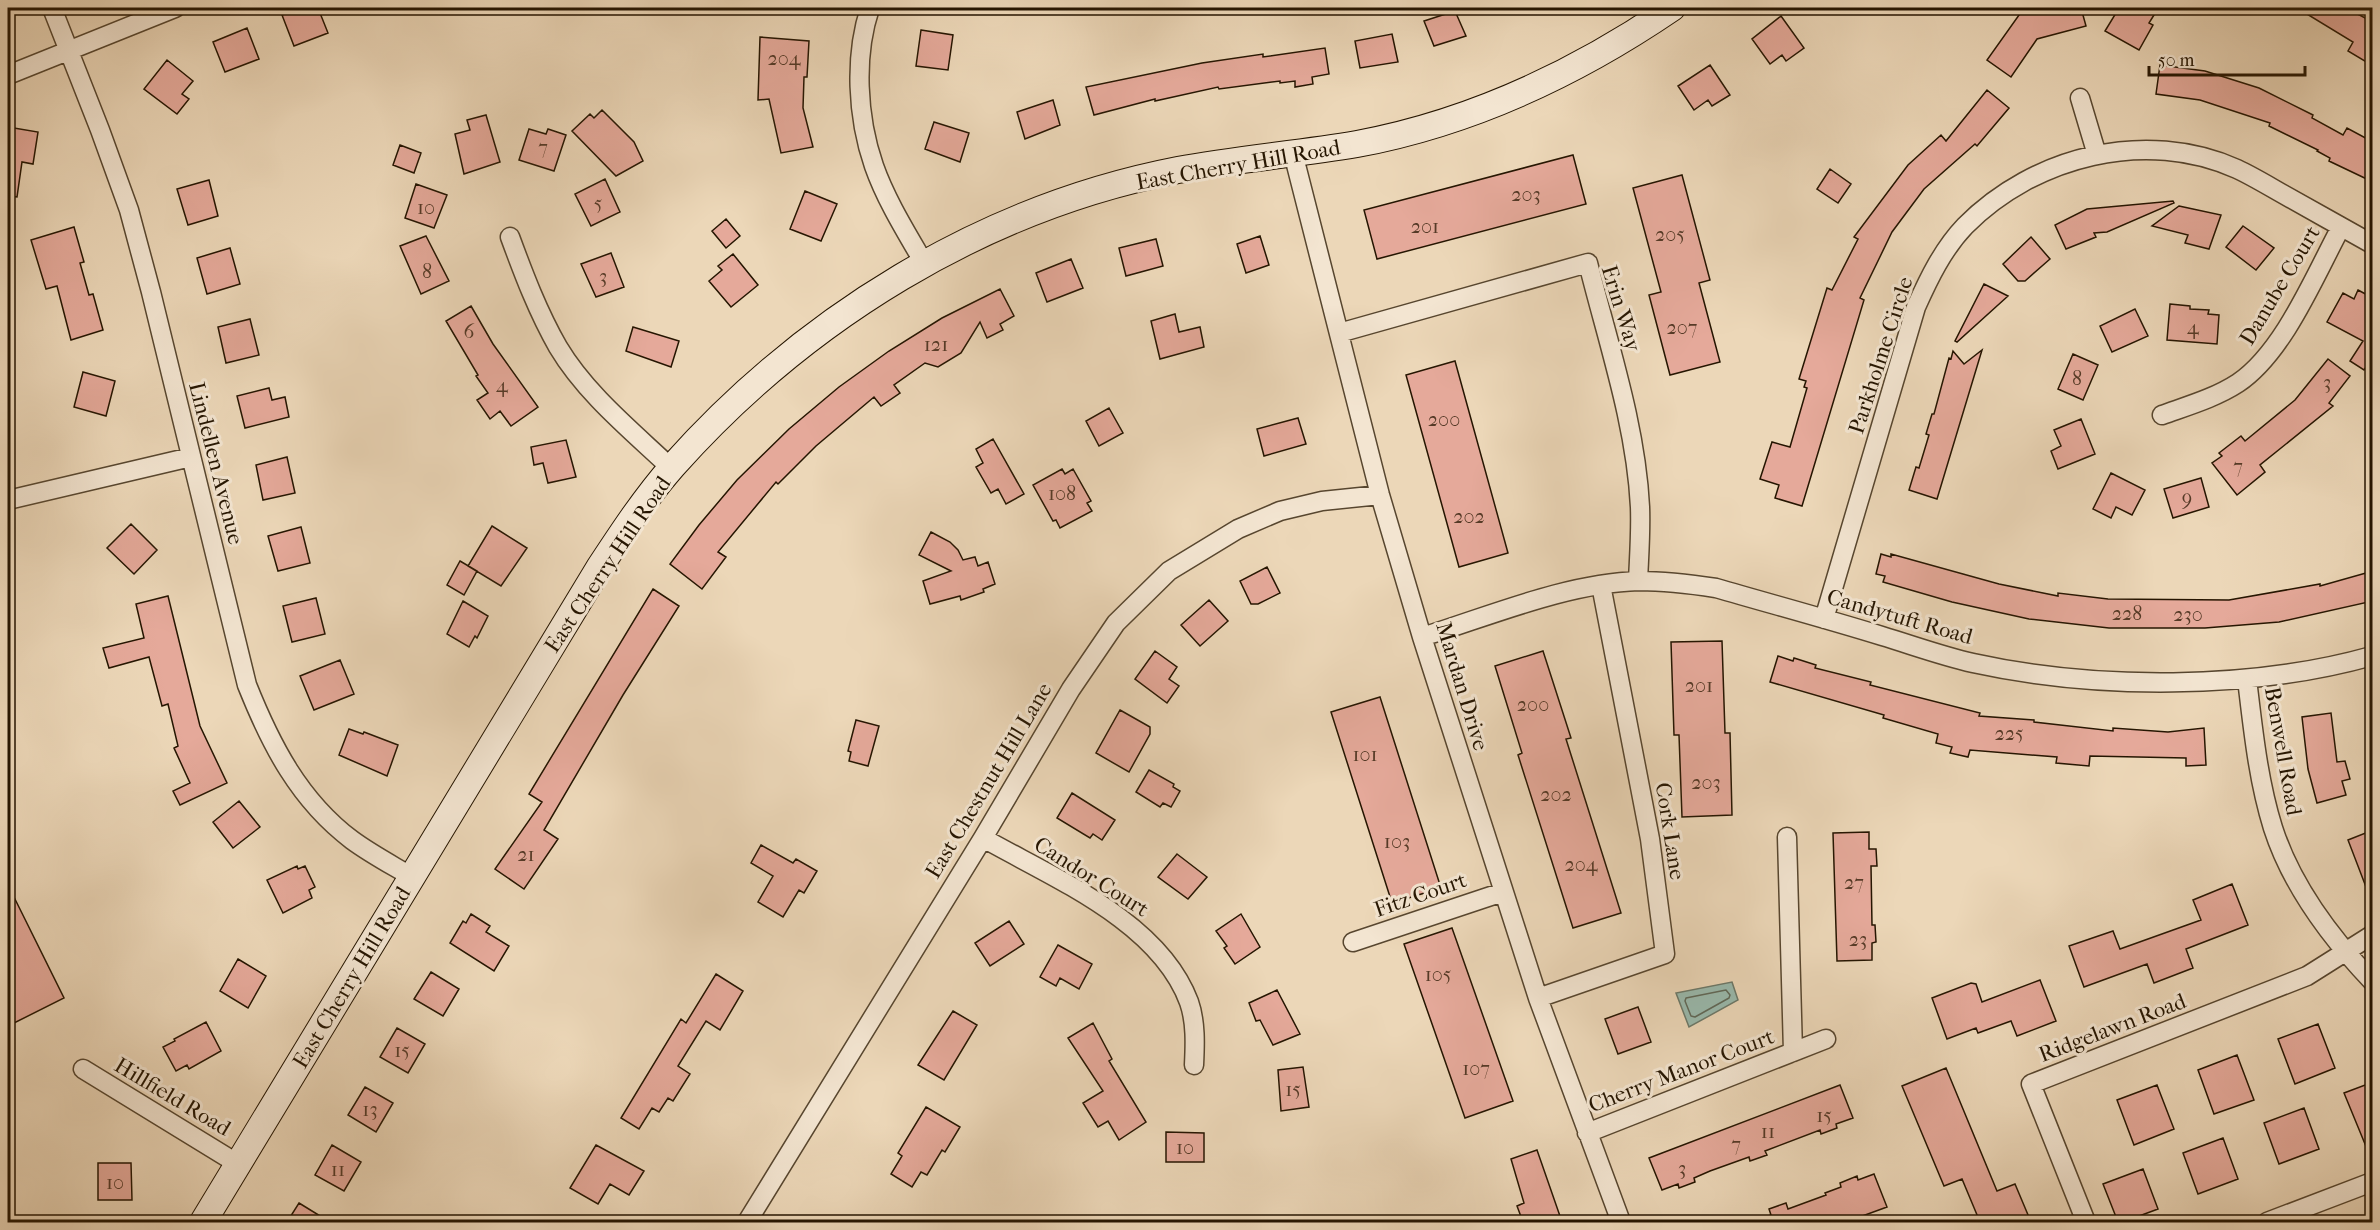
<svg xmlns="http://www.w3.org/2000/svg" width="2380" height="1230" font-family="'IM FELL French Canon',serif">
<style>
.water{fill:#99baae;stroke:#6b7869;stroke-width:1.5}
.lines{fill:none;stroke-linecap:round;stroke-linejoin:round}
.shore{stroke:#5f6858;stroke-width:1.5}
.building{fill:#e5a99a;stroke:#251501;stroke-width:1.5}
.minor-casing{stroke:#57462f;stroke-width:21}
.secondary-casing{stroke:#251501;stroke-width:28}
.minor{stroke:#f3e5d1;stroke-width:18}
.secondary{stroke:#f3e5d1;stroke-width:26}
.labels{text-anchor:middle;stroke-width:6;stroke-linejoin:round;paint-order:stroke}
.number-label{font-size:20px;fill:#553a27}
.street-label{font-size:22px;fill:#251501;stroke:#f3e5d1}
</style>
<rect width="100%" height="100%" fill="#ecd7b8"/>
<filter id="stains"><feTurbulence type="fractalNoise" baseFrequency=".00333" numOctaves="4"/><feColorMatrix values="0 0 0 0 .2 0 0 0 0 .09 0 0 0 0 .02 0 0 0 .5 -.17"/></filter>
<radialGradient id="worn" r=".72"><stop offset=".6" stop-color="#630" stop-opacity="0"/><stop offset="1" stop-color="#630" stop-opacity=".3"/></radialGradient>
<path class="water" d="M1732,982L1738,1000L1689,1027L1676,993Z"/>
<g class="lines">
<path class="shore" d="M1726,990L1730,995L1729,998L1695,1017L1691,1016L1685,1001L1686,998Z"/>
</g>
<path class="building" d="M301,8H318L328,33L294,46L282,15Z
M2024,8H2081L2086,26L2037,39L2011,77L1987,60Z
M2119,8H2141L2154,15L2149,23L2153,25L2139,50L2105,31Z
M2297,8H2346L2373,22V66L2348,51L2353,42Z
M1455,11L1466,36L1434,46L1424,21Z
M1781,16L1804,48L1786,61L1782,55L1770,64L1752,39Z
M247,28L259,59L225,72L213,42Z
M921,30L953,35L948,70L916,66Z
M1392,34L1398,62L1360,68L1355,41Z
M760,37L809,41L807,77H804L803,108L813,147L781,153L769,99L758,100Z
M1325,48L1329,74L1312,77L1313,84L1295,87V81L1280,83V81L1219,89L1218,87L1155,101V99L1094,115L1086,87L1202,63L1263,54V57Z
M167,60L193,81L182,94L189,99L177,114L144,89Z
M1710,65L1730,95L1712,106L1708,100L1694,110L1678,86Z
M2160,65L2205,71L2259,88L2313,115L2312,118L2343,135L2347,128L2373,142V182L2329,161L2330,158L2317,151L2318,150L2269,126L2270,123L2200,100L2156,94Z
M1987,90L2009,108L1977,146L1975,144L1924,189L1892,232L1860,298L1864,300L1802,506L1775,498L1779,485L1760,479L1772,442L1790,447L1807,388L1804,387L1806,381L1799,379L1827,288L1832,290L1858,239L1854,237L1908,165L1941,135L1946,141Z
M1053,100L1060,125L1025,139L1017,112Z
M602,110L634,142L643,161L616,176L572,131L590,114L594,118Z
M486,115L500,162L464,174L455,134L470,130L467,120Z
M934,122L969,133L960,162L925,149Z
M8,127L38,132L33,164L22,162L17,197L8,196Z
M529,129L546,134L548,129L566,135L554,171L519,160Z
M400,145L421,153L414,173L393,165Z
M1573,155L1586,204L1377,259L1364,210Z
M1830,169L1851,184L1838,203L1817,189Z
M1682,175L1710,280L1699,283L1720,362L1670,375L1649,295L1661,292L1633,188Z
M605,179L620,212L591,226L575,194Z
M209,180L218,216L188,225L177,189Z
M416,184L447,195L434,228L405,218Z
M805,191L837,204L821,241L790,229Z
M2173,201L2174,203L2107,232L2094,233L2096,237L2066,249L2055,225L2087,209Z
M2179,206L2221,215L2209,249L2185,243L2188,235L2152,226Z
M726,219L740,236L726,248L712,231Z
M2243,226L2274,248L2256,270L2226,247Z
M74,227L84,262L80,263L89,295L93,294L103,330L71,340L57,286L46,289L31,240Z
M426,236L449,281L421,294L400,246Z
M1260,236L1269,265L1246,273L1237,244Z
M2031,237L2050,259L2025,281H2018L2003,264Z
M1156,239L1163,266L1126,276L1119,248Z
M230,248L240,284L207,294L197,258Z
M611,253L624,287L596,297L581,264Z
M733,254L758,285L731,307L709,281L722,270L718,266Z
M1071,259L1083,288L1047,302L1036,273Z
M1984,284L2008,296L1957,342L1955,341Z
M1000,289L1014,316L1000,324L1003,330L987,338L980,322L961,353L938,367L925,363L894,385L900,393L881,406L874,397L816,446L778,484L776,482L718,552L726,557L702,589L670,564L699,525L737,480L789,429L839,387L889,351L942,318Z
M2358,290L2373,298V357L2364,370L2350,361L2363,341L2327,322L2343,293L2354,299Z
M2170,304L2190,306V309L2209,310L2208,314L2219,315L2217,344L2167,340Z
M471,306L493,344L538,407L511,426L500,411L490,419L477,400L488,393L476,376L478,375L446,321Z
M2135,309L2148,336L2112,352L2100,326Z
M1175,314L1179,332L1200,327L1204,347L1160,359L1151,321Z
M250,319L259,355L226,363L218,327Z
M633,327L679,341L671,367L626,351Z
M1982,350L1937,499L1909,490L1916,467L1919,468L1929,435L1926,434L1932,414H1934L1949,358L1951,359L1953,351L1964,364Z
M2073,354L2098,365L2083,400L2058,389Z
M2328,359L2350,376L2329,403L2333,406L2260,465L2265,472L2237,495L2212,463L2222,456L2219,453L2241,436L2245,441L2295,400Z
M1455,361L1508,553L1459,567L1406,375Z
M83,372L115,381L106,416L74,407Z
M269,388L272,400L285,397L289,417L245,428L237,396Z
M1109,408L1123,433L1099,446L1086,421Z
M1298,418L1306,444L1264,456L1257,429Z
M2081,419L2095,454L2058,469L2051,451L2061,446L2054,430Z
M993,439L1024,494L1006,504L998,489L991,493L976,467L983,463L976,449Z
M566,440L576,477L548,483L543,463L534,465L531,447Z
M287,457L295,493L263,500L256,465Z
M1062,469L1065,474L1073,469L1091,501L1087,503L1092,511L1060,528L1056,520L1053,521L1033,485Z
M2111,473L2145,490L2132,515L2116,507L2111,518L2093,509Z
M2201,478L2209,507L2173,518L2164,489Z
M131,524L157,550L134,574L107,548Z
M492,526L527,548L501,586L468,566Z
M301,527L310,563L278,571L268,536Z
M931,532L950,542L958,550L963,560L975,557L978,566L988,562L995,584L983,589L984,592L961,600L960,596L930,604L923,581L951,571L919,555Z
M1881,554L1891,557V554L1999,584L2058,596V593L2108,599L2229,600L2320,584V586L2373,571V601L2279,622L2205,628H2109L2029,619L1952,602L1883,582L1885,576L1876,574Z
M460,561L477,571L464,595L447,585Z
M1267,567L1280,593L1258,604H1251L1240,581Z
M653,589L679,606L623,695L544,830L558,839L524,889L495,869L542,802L529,794Z
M168,596L200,726L227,783L180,805L173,791L190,783L174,748L178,746L168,704L162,706L149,657L109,668L103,648L144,638L136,604Z
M316,598L325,634L292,642L283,606Z
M1209,600L1228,621L1200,646L1181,625Z
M463,601L488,616L477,638L475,636L469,647L447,634Z
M1722,641L1725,733H1730L1732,815L1682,817L1679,735H1674L1671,642Z
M1155,651L1177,667L1169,679L1179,686L1167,703L1135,679Z
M1543,651L1571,738L1566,739L1621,913L1573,928L1518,755L1522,753L1495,666Z
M1778,656L1793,661L1794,658L1816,665L1815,668L1871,682L1870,685L1980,713L1979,716L2034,720V722L2113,731V728L2168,732L2204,728L2206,765L2186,766V758L2090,756L2089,766L2056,763L2057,757L1970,750L1968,757L1950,753L1952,747L1936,743L1938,734L1883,718L1884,715L1770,682Z
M340,660L354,694L314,710L300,676Z
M1380,697L1441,888L1392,903L1331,712Z
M1120,710L1150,727V734L1129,772L1096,753Z
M2331,713L2337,762L2345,761L2350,779L2342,781L2346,795L2317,803L2308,769L2302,717Z
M856,720L879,726L868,766L849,761L851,752L848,751Z
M349,729L363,734L364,732L398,745L387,776L339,755Z
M1149,770L1174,784L1173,787L1180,791L1171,807L1163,803L1160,807L1136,792Z
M1072,793L1115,820L1102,840L1093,834L1090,838L1057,818Z
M239,801L260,827L233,848L213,822Z
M2373,830V900H2371L2348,840Z
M1869,832V849H1876L1877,866H1871L1872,925H1875L1876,942L1872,943V960L1837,961L1833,833Z
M761,845L793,863L796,859L817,871L804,893L799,890L783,917L758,902L773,876L751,863Z
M1177,854L1207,877L1188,899L1158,877Z
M297,866L298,869L305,866L315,887L309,890L312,898L283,913L267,880Z
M2232,884L2248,925L2186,949L2193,968L2154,983L2147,964L2084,987L2069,946L2113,931L2120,949L2201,920L2193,900Z
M8,885L64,998L8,1026Z
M471,914L490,926L486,932L509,946L494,971L450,943L463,921L466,923Z
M1241,914L1260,947L1235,964L1224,948L1227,946L1216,931Z
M1009,921L1024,944L990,966L975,943Z
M1452,928L1513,1101L1465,1118L1404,944Z
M1058,945L1092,964L1079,989L1060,978L1056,986L1040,977Z
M238,959L266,976L248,1008L220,991Z
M431,972L459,989L443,1016L414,999Z
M716,974L743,991L720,1030L706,1021L678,1066L690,1074L673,1101L668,1098L659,1112L652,1108L639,1129L621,1118L681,1019L686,1023Z
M2040,980L2056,1021L2017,1036L2011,1021L1978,1033L1976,1028L1947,1039L1932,998L1971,983L1976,984L1982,1002Z
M1277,990L1300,1034L1273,1045L1260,1020L1256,1021L1249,1003Z
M1638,1007L1651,1042L1618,1054L1605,1019Z
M953,1011L977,1025L944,1080L918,1065Z
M206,1022L221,1051L189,1069L187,1065L176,1071L163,1047L175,1041L174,1039Z
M1093,1023L1112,1059L1109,1061L1146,1122L1119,1140L1108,1121L1098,1127L1083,1103L1103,1091L1068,1038Z
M2318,1024L2335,1068L2295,1084L2278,1039Z
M397,1028L425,1044L408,1073L380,1057Z
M2237,1055L2254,1100L2214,1114L2198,1070Z
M1303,1067L1309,1107L1281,1111L1278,1070Z
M1946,1068L1997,1191L2015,1184L2031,1222H1980L1962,1179L1944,1186L1902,1086Z
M2373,1082V1161H2372L2344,1093Z
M1840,1085L1853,1118L1836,1124L1837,1128L1821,1134L1820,1130L1765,1151L1767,1155L1750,1161L1749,1157L1710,1171L1694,1178L1695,1182L1679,1188L1678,1184L1662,1190L1649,1158Z
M2157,1085L2174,1129L2134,1145L2117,1100Z
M365,1087L393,1103L376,1132L348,1115Z
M926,1107L960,1127L945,1152L942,1150L927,1175L921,1172L912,1187L891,1174L902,1156L898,1153Z
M2304,1108L2319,1149L2279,1164L2264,1123Z
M1166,1132L1204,1133V1162H1166Z
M2223,1138L2238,1179L2198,1194L2183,1153Z
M332,1145L361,1162L344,1191L315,1175Z
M596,1145L644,1171L629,1195L610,1184L598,1204L570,1188Z
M1537,1150L1561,1219L1552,1222H1523L1517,1206L1524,1203L1511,1159Z
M98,1163H131L132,1200H98Z
M2143,1169L2158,1209L2123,1222H2118L2103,1184Z
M1874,1174L1887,1207L1846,1222H1756V1220L1771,1215L1769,1209L1786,1203L1788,1209L1826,1195L1825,1193L1841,1187L1840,1183L1857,1176L1858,1180Z
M299,1203L330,1222H287Z"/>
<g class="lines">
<g class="minor-casing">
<path id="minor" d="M52,8L100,130L129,210L151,292L247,685C271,745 299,800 352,840C371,854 392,865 412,877
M870,8C854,56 857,117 874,166C886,200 906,232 924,263
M8,75L175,8
M2080,98L2097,155
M1293,153L1380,495L1422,637L1538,998L1621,1222
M510,237C524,275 538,312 558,347C586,394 632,431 671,468
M1339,333L1588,263C1608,343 1636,425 1640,507C1641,532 1639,557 1638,581
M2162,415C2187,406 2215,398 2238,383C2284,352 2315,275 2341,227
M8,500L191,457
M1824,619L1916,307C1929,278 1943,249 1965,226C2034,156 2146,128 2237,169C2252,176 2267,185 2281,193C2311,210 2342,227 2372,244
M1422,637C1490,616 1567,583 1639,581C1665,581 1690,584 1716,588C1771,604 1827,619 1882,636C1912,645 1942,656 1973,663C2096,690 2251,690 2372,656
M2247,679C2253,729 2258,780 2273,828C2292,887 2330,937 2372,981
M1787,837L1793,1052
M983,838C1053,878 1159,921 1189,1002C1196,1022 1195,1045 1194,1065
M1353,942L1503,892
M1538,998L1665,954L1650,839L1601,585
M83,1069L238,1164
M1587,1133L1826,1039
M747,1222L983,838L1071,689L1116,623L1169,571L1238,529L1280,511L1322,501L1380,495
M2086,1222L2031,1084L2307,976L2372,935
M2267,1222L2372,1182"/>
</g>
<g class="secondary-casing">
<path id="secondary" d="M203,1222L599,568C622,533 645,498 673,466C804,319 982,208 1178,170C1237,159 1298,154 1357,144C1470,123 1578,72 1672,8"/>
</g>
<use href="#minor" class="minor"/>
<use href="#secondary" class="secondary"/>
</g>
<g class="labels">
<g class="number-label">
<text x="784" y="65">204</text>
<text x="543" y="154">7</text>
<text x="1526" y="201">203</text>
<text x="598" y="210">5</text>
<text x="426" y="214">10</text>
<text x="1425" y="233">201</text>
<text x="1670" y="241">205</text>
<text x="427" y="278">8</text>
<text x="603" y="283">3</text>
<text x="1682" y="334">207</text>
<text x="2193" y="334">4</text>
<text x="469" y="338">6</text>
<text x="936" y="351">121</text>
<text x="2077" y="385">8</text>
<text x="2327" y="389">3</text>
<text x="502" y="392">4</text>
<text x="1444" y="426">200</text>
<text x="2238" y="473">7</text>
<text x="1062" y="500">108</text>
<text x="2187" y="505">9</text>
<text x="1469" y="523">202</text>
<text x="2127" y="620">228</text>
<text x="2188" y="621">230</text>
<text x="1699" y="692">201</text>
<text x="1533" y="711">200</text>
<text x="2009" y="740">225</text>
<text x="1365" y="761">101</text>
<text x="1706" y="789">203</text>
<text x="1556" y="801">202</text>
<text x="1397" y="848">103</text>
<text x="526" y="861">21</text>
<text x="1581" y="871">204</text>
<text x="1854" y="889">27</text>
<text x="1858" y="946">23</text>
<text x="1438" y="981">105</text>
<text x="402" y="1057">15</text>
<text x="1476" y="1075">107</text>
<text x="1293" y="1096">15</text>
<text x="370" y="1116">13</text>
<text x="1824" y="1122">15</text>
<text x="1768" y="1138">11</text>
<text x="1736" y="1151">7</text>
<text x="1185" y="1154">10</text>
<text x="1682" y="1175">3</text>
<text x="338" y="1176">11</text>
<text x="115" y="1189">10</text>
</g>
<g class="street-label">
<text transform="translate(1238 164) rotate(-10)" y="8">East Cherry Hill Road</text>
<text transform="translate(2279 285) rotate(-59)" y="8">Danube Court</text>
<text transform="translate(1622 308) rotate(73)" y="8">Erin Way</text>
<text transform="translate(1880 355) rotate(-72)" y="8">Parkholme Circle</text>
<text transform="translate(217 463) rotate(76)" y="8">Lindellen Avenue</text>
<text transform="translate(607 564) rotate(-56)" y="8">East Cherry Hill Road</text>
<text transform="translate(1900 616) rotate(16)" y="8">Candytuft Road</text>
<text transform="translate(1463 686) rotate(73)" y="8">Mardan Drive</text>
<text transform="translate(2284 751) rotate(80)" y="8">Benwell Road</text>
<text transform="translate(988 780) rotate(-59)" y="8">East Chestnut Hill Lane</text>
<text transform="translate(1671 831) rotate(81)" y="8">Cork Lane</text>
<text transform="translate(1092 876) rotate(32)" y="8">Candor Court</text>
<text transform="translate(1420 894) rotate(-19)" y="8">Fitz Court</text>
<text transform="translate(351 977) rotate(-59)" y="8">East Cherry Hill Road</text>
<text transform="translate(2112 1027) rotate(-21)" y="8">Ridgelawn Road</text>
<text transform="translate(1681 1070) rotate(-21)" y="8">Cherry Manor Court</text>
<text transform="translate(173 1096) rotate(31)" y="8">Hillfield Road</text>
</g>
</g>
<rect width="2380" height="1230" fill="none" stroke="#ecd7b8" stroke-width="30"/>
<rect x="9" y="9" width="2362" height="1212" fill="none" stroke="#251501" stroke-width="3"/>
<rect x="15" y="15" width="2350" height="1200" fill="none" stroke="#251501" stroke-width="1.5"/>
<path d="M2149 66v9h156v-9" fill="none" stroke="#251501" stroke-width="3"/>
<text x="2158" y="66" font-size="18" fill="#251501" stroke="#f3e5d1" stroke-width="4.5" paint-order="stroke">50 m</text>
<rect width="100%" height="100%" filter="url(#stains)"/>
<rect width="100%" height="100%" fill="url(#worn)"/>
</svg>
